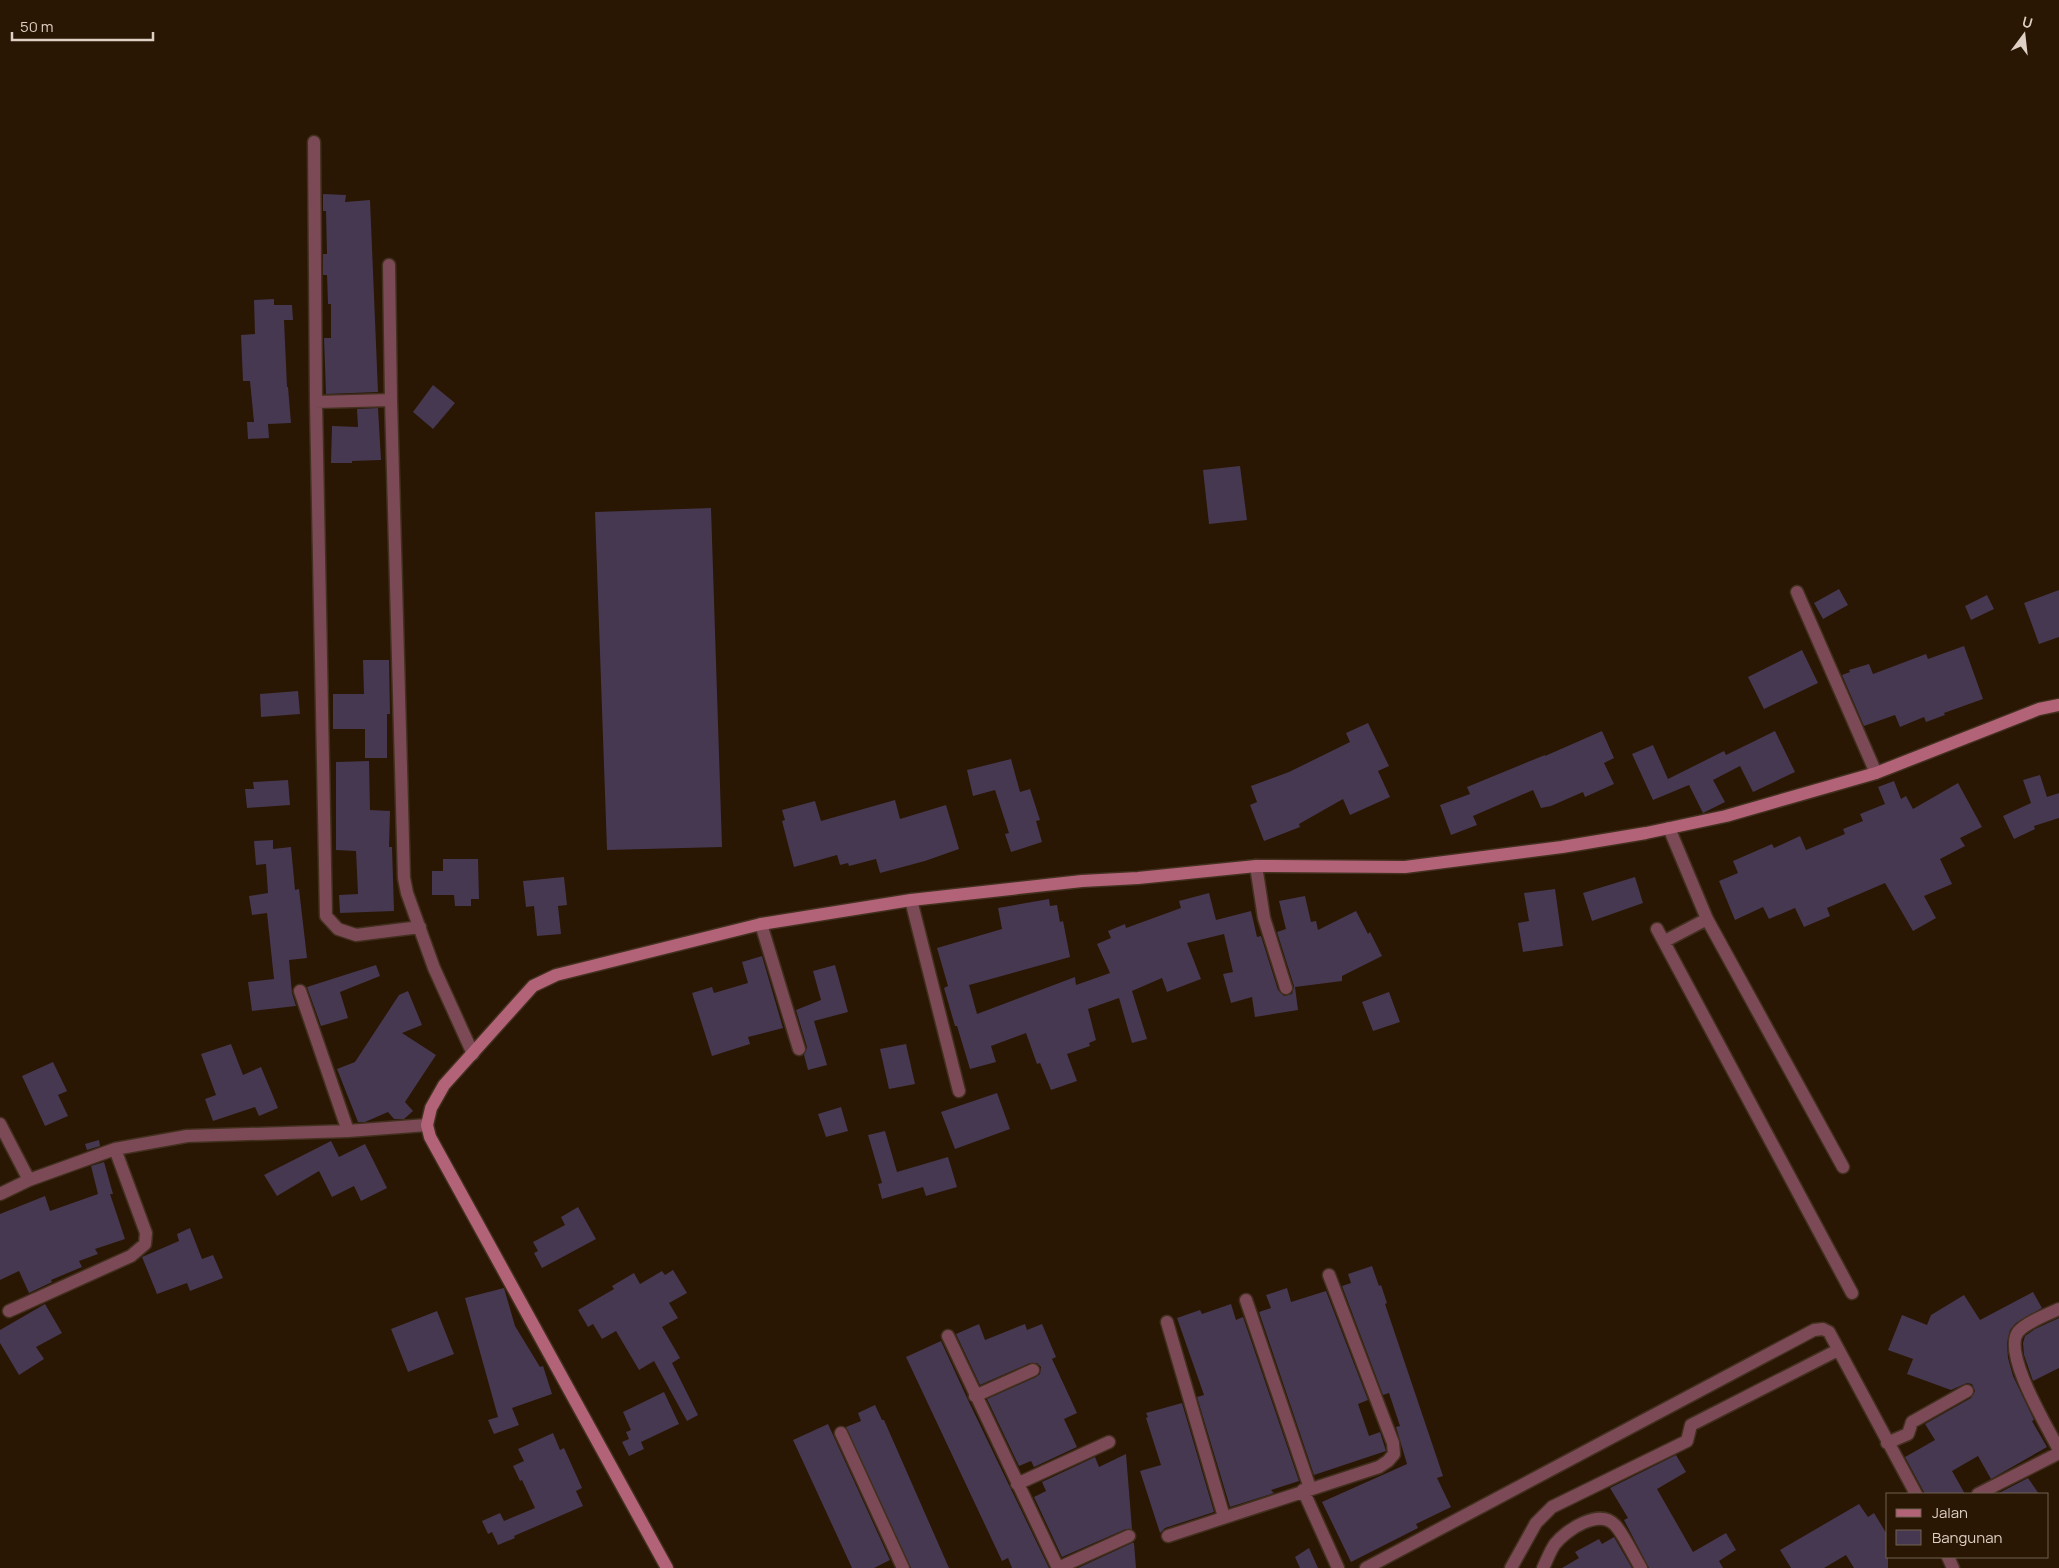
<svg xmlns="http://www.w3.org/2000/svg" width="2059" height="1568" font-family="Manrope,sans-serif">
<style>
.building{fill:#463850}
.lines{fill:none;stroke-linecap:round;stroke-linejoin:round}
.street-casing{stroke:#42301e;stroke-width:15}
.secondary-casing{stroke:#42301e;stroke-width:15}
.street{stroke:#7b4a56;stroke-width:12}
.secondary{stroke:#b26378;stroke-width:12}
</style>
<rect width="100%" height="100%" fill="#291603"/>
<path class="building" d="M323,194L346,195L345,202L370,200L378,392L326,394L324,338H331V304H328L327,275H323V254H327L326,211H323Z
M274,299V305H292L293,320H284L287,387H288L291,423L268,424L269,438L248,439L247,422H254L250,381H243L241,335L255,334L254,300Z
M433,385L455,403L433,429L413,412Z
M378,408L381,460L352,461V463H331L332,426L358,427L357,409Z
M1240,466L1247,520L1209,524L1203,470Z
M711,508L722,847L607,850L595,512Z
M1839,589L1848,605L1823,619L1814,603Z
M2059,590V637L2039,644L2024,603Z
M1987,595L1994,609L1971,620L1965,606Z
M1964,646L1983,699L1944,713L1945,715L1926,722L1924,717L1900,727L1895,715L1864,726L1842,675L1850,672L1849,670L1869,664L1873,674L1926,654L1928,659Z
M1802,650L1818,683L1764,709L1748,677Z
M363,660H389L390,714H387V758H365V729H333V694H364Z
M298,691L300,714L261,717L260,694Z
M1368,723L1389,766L1378,771L1390,797L1350,815L1343,799L1299,824L1300,827L1264,841L1250,805L1257,802L1251,786L1289,772L1350,742L1346,733Z
M1602,731L1614,758L1604,763L1614,784L1585,797L1583,792L1551,806L1541,808L1533,790L1473,816L1477,825L1451,835L1440,805L1470,794L1467,787L1545,755V756Z
M1775,731L1795,772L1753,792L1740,766L1713,780L1725,802L1703,813L1689,785L1653,800L1632,754L1653,745L1668,779L1724,751L1726,755Z
M1011,759L1020,792L1030,789L1040,820L1036,821L1042,842L1011,852L1005,834L1009,833L995,790L973,796L967,770Z
M369,761L370,810L390,811L389,847H392L394,911L340,913L339,895L358,894L356,851L336,850V762Z
M2040,775L2047,797L2059,793V818L2034,826L2035,829L2014,839L2003,816L2031,803L2023,780Z
M288,780L290,805L247,808L245,789H254L253,782Z
M1894,781L1901,799L1906,796L1913,809L1958,783L1982,827L1960,838L1965,846L1940,859L1952,884L1924,896L1936,918L1913,931L1885,883L1827,908L1830,916L1804,927L1795,908L1769,919L1763,907L1735,920L1719,881L1738,873L1733,861L1772,844L1774,848L1800,836L1806,850L1845,834L1843,829L1863,821L1860,814L1885,804L1878,787Z
M895,800L900,819L946,805L959,849L925,861L880,873L876,859L849,866L848,863L840,865L837,855L794,867L782,821L785,820L782,810L815,801L821,821Z
M273,840V849L291,847L295,890L299,889L307,958L289,960L292,993L296,1006L252,1011L248,982L274,979L267,913L252,915L249,896L268,893L266,864L256,865L254,841Z
M443,859H478L479,899H471V906H455L454,895H432V871H443Z
M564,877L567,905L558,906L561,934L537,936L534,906L526,907L523,881Z
M1635,877L1643,903L1592,921L1583,893Z
M1555,889L1563,946L1523,952L1518,923L1529,921L1524,893Z
M1209,893L1216,920L1251,911L1257,937L1261,936L1278,990L1284,996L1292,994L1294,986L1277,932L1286,929L1279,901L1305,896L1311,922L1316,921L1318,930L1356,911L1368,934L1370,932L1382,956L1342,976V981L1295,987L1298,1010L1255,1017L1252,997L1231,1003L1223,974L1233,972L1224,934L1187,943L1201,979L1167,992L1162,978L1132,991L1147,1039L1132,1043L1119,998L1088,1009L1096,1040L1089,1043L1090,1046L1067,1054L1077,1081L1051,1090L1040,1063L1037,1064L1026,1033L991,1046L996,1062L970,1069L957,1026H955L944,988L948,986L937,948L1002,929L998,908L1049,899L1050,906L1057,905L1060,922L1063,921L1070,957L969,985L977,1014L1075,977L1076,985L1110,973L1097,944L1111,938L1108,931L1125,924L1126,928L1181,908L1179,901Z
M762,956L783,1028L748,1037L750,1044L712,1056L692,993L712,987L714,993L748,983L742,962Z
M376,965L380,976L340,992L348,1018L321,1026L307,987Z
M835,965L848,1012L814,1021L827,1065L808,1070L804,1055L807,1047L796,1010L821,1000L813,971Z
M408,991L422,1025L402,1033L436,1055L405,1102L413,1111L404,1119H394L388,1112L365,1122H358L337,1069L355,1062L399,995Z
M1389,992L1400,1022L1373,1031L1362,1002Z
M231,1044L243,1075L261,1067L278,1108L259,1116L255,1107L213,1121L205,1099L216,1095L201,1054Z
M906,1044L915,1084L889,1089L880,1049Z
M53,1062L67,1091L58,1095L68,1116L45,1126L22,1076Z
M997,1093L1010,1129L955,1149L941,1112Z
M841,1107L848,1131L826,1137L818,1114Z
M885,1131L897,1172L948,1157L957,1187L926,1196L923,1187L882,1199L878,1184L882,1183L868,1135Z
M99,1140L100,1146L87,1150L85,1144Z
M331,1141L339,1157L365,1144L387,1188L361,1201L354,1186L332,1197L319,1171L277,1196L264,1175Z
M104,1162L113,1194H110L125,1239L95,1249L98,1254L79,1261L82,1267L51,1280L52,1282L29,1293L19,1271L0,1280V1214L45,1196L50,1211L98,1194L91,1166Z
M578,1207L596,1239L542,1268L534,1253L538,1251L533,1242L565,1225L561,1217Z
M190,1228L202,1259L213,1255L223,1278L190,1291L187,1283L157,1294L142,1257L179,1241L177,1234Z
M1372,1266L1379,1286L1381,1285L1387,1303L1385,1304L1443,1476L1437,1478L1451,1507L1416,1524L1418,1528L1351,1562L1322,1502L1407,1464L1396,1427L1400,1426L1389,1393L1383,1395L1342,1286L1351,1283L1348,1274Z
M673,1270L687,1293L669,1303L678,1318L662,1327L680,1358L672,1363L698,1415L687,1421L654,1361L639,1370L616,1331L602,1339L593,1324L588,1327L578,1310L614,1289L612,1286L634,1273L640,1284L662,1271L665,1275Z
M504,1288L515,1326L540,1367L543,1366L552,1394L512,1408L519,1425L494,1434L488,1420L498,1417L465,1298Z
M1287,1288L1291,1302L1326,1291L1368,1400L1358,1404L1369,1436L1380,1432L1386,1451L1314,1475L1259,1312L1271,1308L1266,1295Z
M2033,1292L2042,1308L2016,1323L2010,1330L2007,1343L2008,1358L2013,1376L2034,1420L2032,1421L2047,1447L1991,1479L1978,1456L1952,1471L1965,1494H1925L1905,1457L1935,1440L1925,1424L1971,1398L1975,1391L1972,1384L1967,1383L1951,1390L1907,1374L1913,1359L1888,1350L1902,1315L1927,1325L1931,1315L1964,1295L1980,1320Z
M45,1304L62,1333L36,1347L44,1359L19,1375L0,1343V1330Z
M1231,1304L1236,1320L1243,1317L1299,1481L1271,1490L1274,1493L1230,1507L1197,1397L1204,1395L1177,1318L1200,1310L1202,1314Z
M437,1311L454,1354L408,1372L391,1329Z
M2059,1318V1368L2033,1381L2024,1355L2023,1343L2025,1336L2035,1329Z
M979,1324L985,1340L1025,1324L1027,1330L1042,1324L1056,1357L1052,1359L1077,1413L1064,1419L1077,1447L1034,1467L1031,1461L1019,1466L987,1399L1036,1377L1040,1374L1041,1367L1037,1363H1030L980,1385L956,1334Z
M941,1341L968,1400L1049,1568H1012L1008,1558L1002,1561L906,1357Z
M664,1392L679,1424L641,1442L644,1449L629,1456L622,1442L629,1439L626,1432L631,1430L623,1412Z
M1182,1403L1214,1512L1165,1528L1160,1533L1140,1471L1161,1465L1146,1418L1148,1417L1146,1413Z
M875,1405L882,1420H884L949,1568H911L846,1427L861,1421L858,1413Z
M828,1424L890,1560L874,1568H852L793,1440Z
M553,1433L560,1450L564,1448L582,1488L576,1491L583,1506L514,1536L515,1538L498,1545L492,1532L488,1534L482,1521L500,1513L504,1521L535,1508L522,1480L520,1481L513,1466L524,1461L518,1449Z
M1126,1454L1132,1529H1126L1062,1557L1034,1497L1046,1491L1042,1482L1095,1457L1099,1467Z
M1676,1455L1686,1472L1657,1489L1693,1552L1726,1533L1736,1550L1719,1561L1723,1568H1649L1624,1520L1628,1518L1610,1488Z
M2028,1478L2039,1494H2000L1999,1493Z
M1859,1504L1868,1517L1874,1513L1888,1536V1568H1854L1846,1555L1824,1568H1791L1780,1550Z
M1614,1537L1632,1568H1562L1579,1558L1575,1552L1599,1539L1602,1544Z
M1132,1543H1134L1136,1568H1078Z
M1309,1548L1318,1568H1300L1295,1557Z"/>
<g class="lines">
<g class="street-casing">
<path id="street" d="M314,142L316,402L326,916L338,929L356,935L420,927
M389,265L391,400L404,878L407,893L434,968L473,1054
M316,402L391,400
M1797,592L1876,773
M1256,866L1264,918L1286,988
M911,900L959,1091
M1707,919L1843,1167
M761,924L799,1049
M1657,929L1852,1293
M1665,941L1707,919L1669,828
M300,991L348,1131
M0,1124L29,1180
M0,1194L29,1180L115,1149L187,1136L348,1131L427,1125
M1246,1300L1310,1488
M2059,1309C2048,1314 2025,1323 2018,1332C2002,1353 2048,1428 2059,1450
M9,1311L131,1256L145,1244L146,1233L115,1149
M1167,1322L1224,1517
M948,1336L1058,1568
M975,1396L1033,1370
M841,1433L903,1568
M1887,1443L1908,1434L1912,1422L1967,1391
M1017,1484L1109,1442
M1303,1490L1338,1568
M1978,1494L2059,1453
M1168,1536L1379,1467L1388,1461L1394,1454L1393,1443L1329,1275
M1948,1557L1953,1568
M1058,1568L1129,1536
M1366,1568L1814,1330L1823,1329L1829,1332L1916,1494
M1511,1568L1536,1523L1552,1507L1687,1441L1691,1425L1838,1350
M1543,1568C1547,1560 1550,1551 1555,1544C1566,1530 1599,1508 1615,1525C1623,1533 1634,1557 1641,1568"/>
</g>
<g class="secondary-casing">
<path id="secondary" d="M667,1568L430,1137L427,1125L431,1108L444,1085L533,986L556,975L761,924L911,900L1082,881L1138,878L1256,866L1405,867L1562,847L1646,833L1726,816L1876,773L2039,709L2059,705"/>
</g>
<use href="#street" class="street"/>
<use href="#secondary" class="secondary"/>
</g>
<rect x="1886" y="1493" width="162" height="65" fill="#291603" stroke="#716050"/>
<rect x="1896" y="1509" width="25" height="8" fill="#b26378" stroke="#716050"/>
<text x="1932" y="1518" font-size="15" fill="#ded0c4">Jalan</text>
<rect x="1896" y="1530" width="25" height="15" fill="#463850" stroke="#716050"/>
<text x="1932" y="1543" font-size="15" fill="#ded0c4">Bangunan</text>
<g transform="translate(2024 35) rotate(15)" stroke="#291603" stroke-width="4" paint-order="stroke">
<path d="M0-4L9 19L0 12L-9 19Z" fill="#ded0c4"/>
<text y="-8" font-size="14" font-weight="bold" text-anchor="middle" fill="#ded0c4">U</text>
</g>
<path d="M12 32v8h141v-8" fill="none" stroke="#ded0c4" stroke-width="2.5"/>
<text x="20" y="32" font-size="15" fill="#ded0c4" stroke="#291603" stroke-width="4" paint-order="stroke">50 m</text>
</svg>
